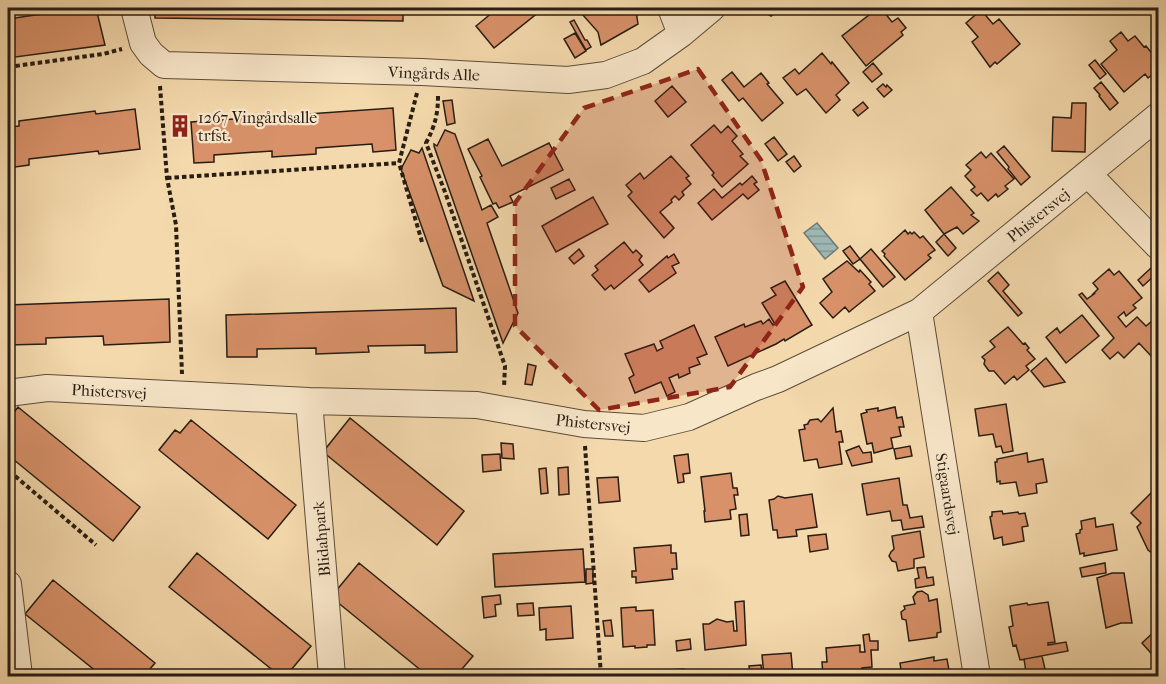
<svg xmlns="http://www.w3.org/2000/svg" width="1166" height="684" font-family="'IM FELL French Canon',serif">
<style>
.water{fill:url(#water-rules);stroke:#6f7a74;stroke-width:1.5}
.building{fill:#d89169;stroke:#281d13;stroke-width:1.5}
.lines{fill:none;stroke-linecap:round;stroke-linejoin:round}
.minor-casing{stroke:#5b4c39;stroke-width:28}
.path{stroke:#281d13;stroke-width:4;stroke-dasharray:4.5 3;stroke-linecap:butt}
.minor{stroke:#f8e6c9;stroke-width:26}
.marked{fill:#8f2418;fill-opacity:0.2;stroke:#8f2418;stroke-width:4.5;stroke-dasharray:12 8;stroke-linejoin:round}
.labels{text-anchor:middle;stroke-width:4.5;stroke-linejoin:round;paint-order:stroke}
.street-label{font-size:16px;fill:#281d13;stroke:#f8e6c9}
.poi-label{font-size:16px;fill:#281d13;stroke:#f8e6c9;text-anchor:start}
</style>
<defs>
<pattern id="water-rules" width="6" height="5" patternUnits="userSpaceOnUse" patternTransform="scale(1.5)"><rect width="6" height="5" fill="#9fb8b4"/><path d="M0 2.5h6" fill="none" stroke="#829591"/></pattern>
</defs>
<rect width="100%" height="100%" fill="#f4d9ac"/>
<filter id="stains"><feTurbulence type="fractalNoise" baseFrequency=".00333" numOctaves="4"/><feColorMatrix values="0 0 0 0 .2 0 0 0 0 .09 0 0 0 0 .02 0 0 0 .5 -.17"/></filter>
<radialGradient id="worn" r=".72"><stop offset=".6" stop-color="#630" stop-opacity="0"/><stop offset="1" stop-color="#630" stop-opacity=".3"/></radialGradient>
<path class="water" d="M817,223L838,248L825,259L804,233Z"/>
<path class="building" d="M55,8H96L105,45L8,58V19L56,12Z
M155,8H403V21L155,18Z
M498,8H544L494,48L476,26Z
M592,8L596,14L605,8H632L636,11L638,24L601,45L598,32L582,14Z
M758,8H782L771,16Z
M878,8H881L892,22L898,18L906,28L901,32L903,35L866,66L842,36Z
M981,10L993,24L999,19L1020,44L997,64L995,62L990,67L972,42L978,37L966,23Z
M574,20L585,40H587L591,47L586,50L570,22Z
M1121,32L1128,41L1135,36L1144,47L1146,46L1158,61V70L1148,78L1145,74L1124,92L1101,64L1117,50L1110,41Z
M575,33L586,51L575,58L564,39Z
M822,53L831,64L832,62L849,83L836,95L840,100L826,113L806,89L797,95L783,78L795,69L799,74Z
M1095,60L1106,74L1100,79L1089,65Z
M873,63L882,74L872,82L863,72Z
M732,72L744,87L761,73L769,83L767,84L783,103L762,121L743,98L739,101L722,80Z
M1101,82L1118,103L1110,110L1099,96L1100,95L1094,88Z
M883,84L886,87L887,85L892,90L884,97L877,89Z
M672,86L686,102L668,117L655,101Z
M452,100L455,123L447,125L443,101Z
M863,102L868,108L858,116L853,110Z
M1072,103H1086L1085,152L1052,151L1053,117L1071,118Z
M393,108L396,150L373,152L372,144L316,148V154L272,157V151L214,155V162L194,163L191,122Z
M135,109L140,149L99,154L98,151L29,159V165L8,168V127L19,126V121L95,111L96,114Z
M186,116L187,136H175L174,117Z
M714,125L721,133L728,126L737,136L732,141L743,154L740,156L748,164L722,187L712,175L714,173L691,145Z
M445,130L455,134L482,210L491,205L498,217L487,223L518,313L503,343L434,146V144L437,146Z
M774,137L787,154L778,161L765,144Z
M488,139L502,166L549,143L563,170L510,196L513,202L499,208L496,203L493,204L480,177L482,176L468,149Z
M1004,146L1030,177L1021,185L1008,169L1009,167L997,152Z
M422,148L474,301L443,286L401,169L411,150L419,153Z
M981,152L986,158L991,153L1014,179L1005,186L1008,189L998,197L996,194L988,201L981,193L977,196L971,190L975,187L965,176L971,170L966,165Z
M671,156L689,176L686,178L691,184L682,192L684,195L679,200L675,196L671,200L672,202L660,212L674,228L664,238L628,196L632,192L626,185L640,173L644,179Z
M794,156L801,166L794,172L786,162Z
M752,176L757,182L754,184L759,190L748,199L743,194L712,220L698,203L714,189L722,198L740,183L742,185Z
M569,179L575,190L556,199L551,188Z
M951,187L974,213L971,215L979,221L963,234L957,227L944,234L925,210Z
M593,197L608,224L556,252L542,226Z
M905,230L908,234L910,232L912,234L914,232L920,238L923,236L935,250L928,255L931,258L905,280L884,256L885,254L882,251Z
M944,234L956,248L948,256L936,242Z
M624,242L633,253L636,250L642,256L639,260L643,265L614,289L611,285L605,290L592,275L598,270L595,266Z
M850,246L860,259L853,264L843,251Z
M579,249L584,256L574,264L569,258Z
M871,249L895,277L883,287L860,259Z
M674,254L679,263L672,266L676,273L649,292L639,280L667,256L668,258Z
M847,261L859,272L860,270L871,282L869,284L875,291L849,312L845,307L833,318L820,303L832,292L823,279Z
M1151,268L1156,274L1143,286L1138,280Z
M1109,269L1114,275L1119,271L1142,298L1133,305L1136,308L1126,316L1124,312L1118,317L1126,327L1137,317L1146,326L1158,316V356L1156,353L1152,357L1139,343L1124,358L1118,352L1110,359L1102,350L1114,338L1079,295L1082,293L1087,299L1094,294H1093L1098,289L1093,283Z
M998,272L1009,285L1003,291L1022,313L1018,316L988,281Z
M785,281L812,325L785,341L784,339L776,344L728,366L715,337L744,324L745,327L761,321L763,324L769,319L773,325L775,324L762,303L776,295L771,288Z
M169,299L170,342L104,345L103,336L46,338V344L8,345V305Z
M456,308L457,352L425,353V345L368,346L369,352L316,354V348L257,349V357H227L226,315Z
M1082,315L1099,336L1066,363L1046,337L1057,328L1060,333Z
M694,325L707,354L697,358L700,364L689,368L690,373L679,378L678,374L669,378L675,392L667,396L661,382L635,393L629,378L634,375L625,354L654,344L657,351L663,348L660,341Z
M1008,327L1023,344L1025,343L1029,348L1027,350L1035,359L1026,366L1029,370L1017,380L1014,376L1005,384L994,371H989L984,364L985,360L982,357L995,347L990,341Z
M1046,358L1065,382L1044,387L1031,371Z
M528,364L536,366L532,385L525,384Z
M1006,404L1013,451L1003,453L1001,446L996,447L993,434L979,436L975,409Z
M18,407L140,507L113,541L8,455V420Z
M895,407L897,418L902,417L904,427H899L901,436L891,438L893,448L874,453L872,443L867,444L861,414L867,412L866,410L878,408V411Z
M833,408L836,432L841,431L843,442H839L842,464L819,468L817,459L804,461L799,430L805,429L804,425L808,424V423L810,420L818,419L821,422Z
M350,418L464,511L437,545L323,452Z
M191,420L296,505L268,539L159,450L175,430L180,433Z
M501,443L513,444L514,459L502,458Z
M859,446L863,453L871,452L872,462L852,466L846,451Z
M910,446L912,456L896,459L894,449Z
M1027,453L1028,462L1043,459L1047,482L1036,484L1037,493L1019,496L1016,482L1000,484V481L997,482L995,462H997V459Z
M500,454L501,470L483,472L482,455Z
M688,454L690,473L683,474L684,482L678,483L674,456Z
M568,467L569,494L559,495L558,468Z
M546,468L548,493L541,494L539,469Z
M731,473L733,488H737L738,495H734L736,509L730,510L731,519L705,522L704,511H705L701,477Z
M618,477L620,501L599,503L597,478Z
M899,478L903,505H907L910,518L922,516L924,527L903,530L901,520L892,521L890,511L867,515L862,484Z
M1158,486V547L1152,553L1148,550L1137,527L1141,523L1131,513Z
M812,494L817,527L796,530L797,536L778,538L777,530H773L769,500L774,499L778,496L785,498Z
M1002,511L1003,514L1018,512L1019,514L1025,513L1028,526L1022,527L1024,541L1003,545L1002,537L994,539L990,517L992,516V512Z
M747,514L749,535L741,536L739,515Z
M1095,518L1096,527L1113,524L1117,550L1084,556V553L1080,554L1076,534L1080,533V530L1082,529L1081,521Z
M920,531L924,557L914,559V568L898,571L896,562L892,561L889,556L891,552L894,549L892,536Z
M826,534L828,549L810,552L808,536Z
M671,545V553H676L677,569H672L673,579L636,583V577H632V571H636L634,548Z
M583,549L585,582L495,587L493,554Z
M197,553L311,646L286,676H280L169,587Z
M359,563L473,656L456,676H428L331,597Z
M1105,563L1106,573L1082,577L1080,568Z
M925,567L927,578L933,577L934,585L916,588L915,579L919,578L917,568Z
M586,569H593V583L586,584Z
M1112,573H1124L1132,623H1121L1106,628L1097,578Z
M53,580L155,663L144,676H102L25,614Z
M922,591L928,595L929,601L937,599L941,632L937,633V637L909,641L906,620L902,619L901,612L905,609L904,606L915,604L913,597L917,592Z
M500,595L501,604L495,605L496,616L484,618L482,597Z
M744,601L746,645L705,650L703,624H709L717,619L727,622L733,621L734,631H737L735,602Z
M1048,602L1055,642L1048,643V645L1066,642L1068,651L1020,660L1016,645L1013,646L1009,627L1013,626L1010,606L1027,603L1028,605Z
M533,603L534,615L518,616L517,604Z
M571,606L573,638L546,640V629L540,630L539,608Z
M636,607V611L653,610L655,645H647V647L635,648V646L623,647L621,608Z
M611,620L613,636H605L603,621Z
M1158,628V661L1142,643Z
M869,634L870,641H878V650H871L872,667L862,668V676H823L822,662H827L826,648L860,645V652H865L863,635Z
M690,639L691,649L677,651L676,641Z
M791,653L793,676H764L762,655Z
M1042,656L1045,669L1026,672L1024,659Z
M934,657V661L947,659L950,676H902L900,663Z
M761,665L762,676H750L749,666Z
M684,669V676H649V671Z"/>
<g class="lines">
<g class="minor-casing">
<path id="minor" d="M134,8L143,43L151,54L164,65L422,72L568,80L606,75L643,61L681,34L712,8
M671,8L681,34
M1088,174L1158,246
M919,312L977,676
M8,393L47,388L309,401L477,405L584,424L644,428L689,417L756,387L778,379L919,312L1158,116
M309,401L332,676
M8,584L19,676"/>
</g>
<path class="path" d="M8,67L103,54L122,49
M160,86L167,178L176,225L182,374
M417,93L399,163L422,242
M438,96C438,114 435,126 426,143L445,192L505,366L504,387
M167,178L399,163
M585,446L601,676
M8,478L15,476L96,545"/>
<use href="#minor" class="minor"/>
</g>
<path class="marked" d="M698,69L761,160L803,287L730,387L599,410L515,326V203L584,108Z"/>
<defs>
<g id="building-bare" transform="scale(1.8)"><path d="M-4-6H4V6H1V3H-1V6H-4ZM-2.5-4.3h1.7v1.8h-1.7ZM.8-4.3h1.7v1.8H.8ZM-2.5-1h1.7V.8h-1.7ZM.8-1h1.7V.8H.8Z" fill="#8f2418" stroke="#f8e6c9" stroke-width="2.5" paint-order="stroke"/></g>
</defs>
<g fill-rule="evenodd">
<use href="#building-bare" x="180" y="126"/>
</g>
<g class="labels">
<g class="street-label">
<text transform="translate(434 73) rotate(2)" y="6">Vingårds Alle</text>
<text transform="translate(1038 215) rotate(-39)" y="6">Phistersvej</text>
<text transform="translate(109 391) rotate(3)" y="6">Phistersvej</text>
<text transform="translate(593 423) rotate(6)" y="6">Phistersvej</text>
<text transform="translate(948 494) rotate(81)" y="6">Stigaardsvej</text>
<text transform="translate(321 539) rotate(-95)" y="6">Blidahpark</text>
</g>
<g class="poi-label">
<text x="198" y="123">1267 Vingårdsalle<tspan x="198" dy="18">trfst.</tspan></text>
</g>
</g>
<rect width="1166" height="684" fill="none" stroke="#f4d9ac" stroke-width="30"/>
<rect x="9" y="9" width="1148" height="666" fill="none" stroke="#281d13" stroke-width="3"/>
<rect x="15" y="15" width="1136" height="654" fill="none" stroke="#281d13" stroke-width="1.5"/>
<rect width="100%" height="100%" filter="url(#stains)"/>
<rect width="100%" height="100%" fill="url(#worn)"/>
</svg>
